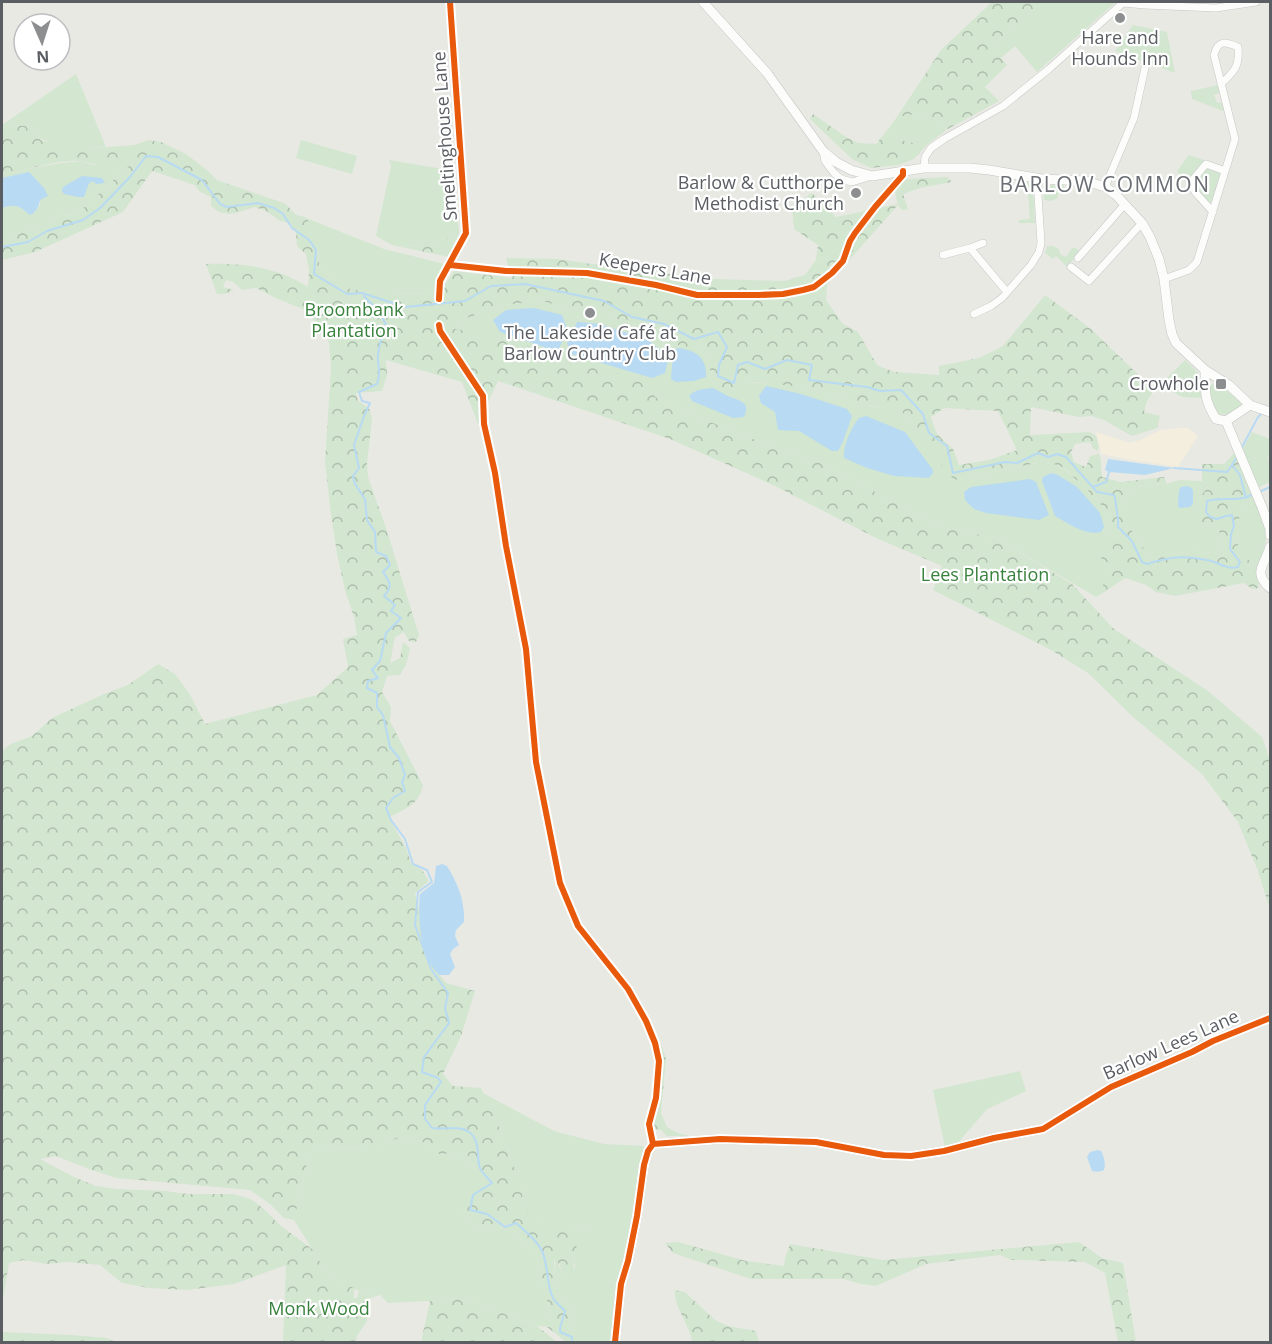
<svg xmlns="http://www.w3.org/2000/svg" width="1272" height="1344" font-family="'Open Sans',sans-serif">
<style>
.commercial{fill:#f3eedd}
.green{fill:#d2e6d0}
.forest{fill:url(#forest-crowns);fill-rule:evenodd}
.water{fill:#b8daf3}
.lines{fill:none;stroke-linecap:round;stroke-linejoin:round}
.stream{stroke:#b8daf3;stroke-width:2}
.street-casing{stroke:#c6c7c6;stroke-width:8}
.secondary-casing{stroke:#c5c6c4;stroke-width:10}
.street{stroke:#fcfcfb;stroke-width:7}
.secondary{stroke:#fcfcfb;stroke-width:9}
.cycleway-casing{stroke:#fff;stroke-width:10}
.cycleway{stroke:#e8590c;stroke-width:6}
.poi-dot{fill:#8c8e90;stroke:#fff;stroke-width:2}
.labels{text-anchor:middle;stroke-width:4.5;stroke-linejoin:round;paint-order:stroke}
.poi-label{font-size:18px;fill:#5a5d62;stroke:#fff}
.street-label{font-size:18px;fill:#5a5d62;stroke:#fff}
.park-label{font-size:18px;fill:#39823d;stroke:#fff}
.quarter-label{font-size:21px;letter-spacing:1.5px;fill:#6b6f74;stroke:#fff}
</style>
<defs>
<pattern id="forest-crowns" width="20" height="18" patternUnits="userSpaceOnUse" patternTransform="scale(1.5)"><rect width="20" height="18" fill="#d2e6d0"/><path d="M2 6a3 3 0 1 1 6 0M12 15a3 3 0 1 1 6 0" fill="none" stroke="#adbeac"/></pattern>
</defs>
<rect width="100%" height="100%" fill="#e9e9e4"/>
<path class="commercial" d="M1179,428H1188L1198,436L1178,467L1132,460L1101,454L1096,432L1130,443L1140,440L1160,430Z"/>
<path class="green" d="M1042,2H1116L1037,72L1015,46L1001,58L994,44Z
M1133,25L1167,32L1175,73L1115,51Z
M76,74L106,147C84,149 55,147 35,136L36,127L13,125L2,127V125Z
M1218,85L1219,93L1214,95L1217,103L1221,102L1224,110L1223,111L1192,99L1191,91Z
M915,114L934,118L946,130L927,145L907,142L885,133L897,117Z
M301,140L357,156L352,174L296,158Z
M1189,155L1204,160V163C1195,167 1191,176 1189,186L1177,171Z
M389,160L455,171L459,234L426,246L392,245L376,236L391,166Z
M82,161L94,165L134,161L76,215L58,216L37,228L2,237V208L14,205L34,213L40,205V200L29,172L2,178V176C28,168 54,163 82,161Z
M1206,167L1219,172L1220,175L1213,200L1210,202L1207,201L1195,185V181Z
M1027,181L1033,188L1035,223H1019V220L1030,219Z
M1050,185H1064V188H1058V198L1051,201L1044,200V188Z
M306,218L384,249L445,264L437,279L436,294L384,293L354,290L340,286L320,268C318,248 317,235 306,218Z
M1047,246H1053L1059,249L1060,254L1066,257L1072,248H1076L1080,252L1067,267L1056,256L1053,259L1045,253Z
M542,301L571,309L595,305L617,319L643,327L682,347H695L705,354L710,369L713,386L744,382L795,384L841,396L859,403L880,408H899L917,429L947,472L955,480L1037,463C1046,463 1054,463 1061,467C1072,473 1077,484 1089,487L1088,495C1110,507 1104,513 1108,534L1114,537C1114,542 1114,547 1112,552C1110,561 1105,567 1107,577L1103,582V593L1096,597L996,538L941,527L815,460L786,452L685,412L655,397L455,330L458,321L504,305Z
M1185,360C1202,374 1201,377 1201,398L1183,397L1159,386Z
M1217,383L1242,403L1241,406C1234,411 1228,417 1218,414L1209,398L1210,385Z
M1252,432L1270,439V448L1268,460L1270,461V482L1257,488L1243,448Z
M1179,480L1202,481L1209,485L1199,499L1201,522L1218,529L1221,536L1219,554C1194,549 1172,553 1148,559C1143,546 1138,534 1126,526V509L1120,500L1136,486L1167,484Z
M1255,497C1266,527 1272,536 1257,566L1246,558H1240C1236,548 1237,515 1243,507C1246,503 1251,500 1255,497Z
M1020,1071L1026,1091L987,1109L956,1145L945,1147L933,1090Z
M483,1093L554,1131L604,1144L644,1146L625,1259L618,1279L615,1295V1321L612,1342H576L572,1333L569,1306L558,1296L555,1277V1259L564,1275L575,1268V1250L578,1237L595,1226L577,1224L548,1233C540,1221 530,1214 522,1204L523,1185L516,1173L499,1127Z
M404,1136L426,1143L439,1154L466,1153C473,1165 486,1185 476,1198C472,1203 466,1208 461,1212L466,1222L479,1229L494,1225L515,1234L536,1252L553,1327L537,1326L471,1301L450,1298L430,1301L388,1303L380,1295L359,1291L337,1282L327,1273L294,1220L309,1154L324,1148L373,1147Z"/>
<path class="forest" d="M992,2H1042L994,44L1001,58L1007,65L985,87L999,101L946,130L934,118L915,114L897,117L941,50Z
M813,114L843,135L858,143L876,144L885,133L907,142L927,145L914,159L898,165L871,168L852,159L810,119Z
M13,125L36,127L35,136L43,141L67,145L95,148L134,145L149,140L161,142L186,154L207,170L217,180L286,204L295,214L306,218L314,229L317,245L320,268L340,286L354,290L384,293L439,294L454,271L512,278L506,258L558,259L626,269L715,279L784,281L805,275L816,260L818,245L794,229L792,207L812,193L836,217L898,204L896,198L895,188L899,182L905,179L947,177L952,182L920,188L903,194L908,209L902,210L898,205L827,285L826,300L842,323L858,332L877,365L894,372L939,375V366L979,358L1003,346L1045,295L1091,329L1154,390L1146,403L1144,412L1160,416L1157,428L1132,436L1104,420L1091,416L1079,417L1031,407L1030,435L1090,432L1096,436L1099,447L1097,451L1093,448L1090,442L1075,444L1071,452L1074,462L1086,467L1090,456L1099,454C1102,462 1101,469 1102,477L1120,482L1164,477L1167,484L1136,486L1120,500L1126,509V526C1138,534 1143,546 1148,559C1172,553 1194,549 1219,554L1221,536L1218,529L1201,522L1198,507L1199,499L1209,485L1202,481V464H1224L1237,450L1255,497C1251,500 1246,503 1243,507C1237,516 1236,548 1240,558H1246L1257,566V577L1259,588L1252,589L1244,583L1175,596L1156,592L1146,585L1125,578L1103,593V582L1107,577L1106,571L1108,563L1097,555L1100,547L1106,548L1112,554L1114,537L1108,534C1104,513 1110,507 1088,495L1089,487C1077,484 1072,473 1062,467C1054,463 1046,463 1037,463L955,480L947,473L917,429L899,408H881L859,403L841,396L795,384L792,386L759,382H745L738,395L728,394L713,386L710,369L705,354L695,347H682L643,327L617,319L595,305L571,309L542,301L504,305L458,321L455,329L495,336L650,383L655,397L685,412L786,452L815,460L941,527L996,538L1072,584L1114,629L1208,691L1262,737L1270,760V910L1258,871L1238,822L1202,774L1133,717L1088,673L1051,650L933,590L942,566L876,538L775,486L670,439L498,381L478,424L462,382L386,360L387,375L382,391L356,393L358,401L369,408L372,419L367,464L368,477L386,528L419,635L416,642L409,641L404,632L395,637L390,663L400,658L403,642L410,648L406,665L400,675L387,676L382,692L391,707L390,721L423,785C420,804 404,810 389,817L406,848L411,863L422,870L429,881L415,893L433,967L446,983L475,991L461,1036L443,1074L453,1086L481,1088L499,1127L516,1173L523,1185L522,1204C530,1214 540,1221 548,1232L577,1224L596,1226L578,1238C575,1251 576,1264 571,1277L564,1275L559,1264L554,1259L555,1277L558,1296L569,1306L572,1333L576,1342H566L547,1327H553L536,1252L515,1234L494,1225L479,1229L466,1222L461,1212L469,1200L477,1197C482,1179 476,1169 466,1153L439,1154L426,1143L404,1136L373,1147L324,1148L309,1154L294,1220L284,1218L270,1204L250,1190L116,1178L89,1169L56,1156L40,1159L74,1177L96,1186L117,1189L165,1191L188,1194H233L251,1199L264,1209L280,1225L312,1249L327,1273L337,1282L354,1288V1298H357L359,1291L380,1295L367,1299V1321L357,1336L356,1342H283L286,1265L234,1284L187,1290L149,1288L122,1283L100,1265L67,1262L47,1264L23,1260L9,1263L2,1305V751L11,744L32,736L52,718L104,694L128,685L158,664L175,674L189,693L205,724L317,695L348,667L343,639L357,635L354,617L345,590L337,554L331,515L325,462L331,368L329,343L325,333L305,310L278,299L256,288L242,290L233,282L226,280L223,287L234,290L225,294H217L206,264C241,262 279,268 308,287L309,271L306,254L297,246L296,233L291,224L279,220L264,210L254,207L243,211L230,214L219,212L211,206V197L200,192L195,185L152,171L123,212L35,252L2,260V237L37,228L58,216L76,215L133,162C127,163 121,166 114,167C103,168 93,163 82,161C61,159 22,170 2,176V127ZM944,408L998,411L1017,450L989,460L959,465L953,449L942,439L936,432L931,417Z
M459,234L449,257L392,245L426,246Z
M661,1045L666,1058L661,1113L667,1127L678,1133L690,1136H667L661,1130L653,1129C649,1119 657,1106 659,1095C662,1079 663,1062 659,1046Z
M678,1242L746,1261L784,1266L785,1258L790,1244L883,1260L1079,1242L1102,1258L1123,1263L1136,1342H1118L1105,1273L1085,1262L1012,1260L1000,1255L926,1264L876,1286L861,1284L844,1279H751L673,1253L665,1243Z
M675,1290L685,1292L715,1320L728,1326L756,1331L759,1342H692C690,1324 673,1307 675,1290Z
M450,1298L471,1301L537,1326L557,1342H421L430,1301Z
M2,1332L71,1335L107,1338L116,1342H2Z"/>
<path class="water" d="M29,172L44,188L48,196L40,200C39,207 36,212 30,215C19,205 15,204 2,208V178Z
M82,176L102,178L105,183L96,184L93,181L89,183L84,197H78L64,194L62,191L63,187Z
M534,308L562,315L568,331L558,350L547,348L500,332L493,320L506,310Z
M577,322L600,324L648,340L667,355L668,361L665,373L652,378L571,354L567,343Z
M678,348C696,350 707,358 706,377L694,381L676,382L671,379L673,351Z
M766,386L801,394L847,409L852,416L843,442L838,451H832L799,431L778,430L775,412L761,403L759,396Z
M713,388C717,390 722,393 726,395C737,401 752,400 744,417L733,418L692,401L689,396C695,389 704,389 713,388Z
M866,416L905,432L933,470V473L929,478L894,476L867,468L844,458C843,445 851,428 859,418Z
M1108,459L1174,468L1145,475L1109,472L1105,470Z
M1051,473L1058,475L1077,487L1100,513L1104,527L1101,532C1085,536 1068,523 1055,516L1042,481L1043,477Z
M1030,479L1036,482L1049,515L1039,520L986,513L974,509L965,500L964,492L971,487Z
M1186,486L1190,487L1193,490V504L1190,507L1179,508L1178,505L1179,490L1181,487Z
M442,864L447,866C458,884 465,901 464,922L456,930L455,936L459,945L453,949L450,954L455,967L449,975H439C433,968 426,959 424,951C420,936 418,909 420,894L434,883L436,866Z
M1098,1150L1101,1151C1104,1156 1106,1165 1104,1170C1101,1172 1096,1172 1092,1171L1087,1157L1090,1152Z"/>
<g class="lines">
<path class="stream" d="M2,247L28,242L47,231L83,220L100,208L130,177L146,156L158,157L202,180L220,204L227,207L258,203L274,208L283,214L292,228L309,240L316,250L314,274L347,294L362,293L405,307L465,301L491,286L525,284L604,301L632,317L664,324L694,339L718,332L727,347L719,365L718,376L734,383L738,365L747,362L765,369L787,360L812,365L809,380L867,387L880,391L901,390L923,414L929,433L947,446L953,473L1005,462L1017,463L1038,453L1048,457L1057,454L1066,457L1097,492L1114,495L1115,498L1118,519V527L1132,541L1142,562L1147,564C1169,557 1184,555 1207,560C1219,562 1226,570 1238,567L1240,562L1230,549L1231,534L1234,526L1232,515L1226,516L1217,519L1210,517L1206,512L1207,501C1224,496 1236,503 1254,494
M364,296L380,313L387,327C382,335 379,345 378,355C377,368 382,369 377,384L359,392L362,401L370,403L364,416L354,445L359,468L353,476L355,484L365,499L367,520L375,532L376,552L386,556L390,565L383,572C390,582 393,586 384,596L395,605L391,611L401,618L386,633L380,661L372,670L378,678L368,681L367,688L377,693V707L383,715L390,747L399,758L405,775L402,782L405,791L393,798L386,808L391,820L405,839L413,864L427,870L432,882L418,892L415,925L431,969L448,993L445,1008L449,1023L424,1057L422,1072L438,1078L441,1082L425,1105V1119L432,1128C443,1130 459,1125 469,1132C481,1140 476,1158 480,1168C482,1173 488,1178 492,1183L473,1195L470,1210L487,1214L505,1227L516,1223C525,1231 537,1240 542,1251C549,1266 546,1289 555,1301C558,1304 562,1308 565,1311L560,1328V1332L572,1337V1342
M1241,449L1258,417L1262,413
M1237,457L1232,465L1240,475L1246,498
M1174,468L1227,472L1232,465
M1093,487L1106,482L1109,472
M1259,492L1270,487"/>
<g class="street-casing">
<path id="street" d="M450,2L466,233L450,265L506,271L587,273L656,285L697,295H759L783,294L803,290L814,287L832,273L843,261L850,241L855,233L875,207L903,175V171
M1123,3L1145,5L1216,8L1256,2
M823,151L825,161L834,173L841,179L852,182L872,176
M924,168L925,157L931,148L944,139L1003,106L1049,69L1124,2
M1105,187L1134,118L1145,68
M1213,212L1195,192L1191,182L1206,164L1225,171
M970,248L983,243
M943,255L970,248L1007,292
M1078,258L1125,204
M1071,267L1089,281L1142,223
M1164,279L1189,270L1197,262L1235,139L1214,55C1218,39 1226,42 1238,47C1240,66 1234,72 1221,84
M974,314L991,306L1002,298L1031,265L1039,252L1041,243L1037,179"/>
</g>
<g class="secondary-casing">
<path id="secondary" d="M703,2L767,73L823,151L836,162L851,170L872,176L924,168H970L989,170L1042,179L1086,181L1105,187L1116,195L1142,223L1150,237L1159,259L1164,279L1169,320L1172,334L1176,343L1205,370L1229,385L1250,405L1270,412
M1205,370C1205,391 1204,400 1216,419L1226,421L1262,507L1270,529V535
M1226,421L1250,405
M1270,547C1265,565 1252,572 1270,588
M615,1342L621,1284L628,1261L637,1216L644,1165L648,1151L653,1144L720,1139L816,1142L884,1155L911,1156L944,1151L994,1138L1043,1129L1111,1087L1192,1052L1213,1041L1270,1018"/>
</g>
<use href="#street" class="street"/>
<use href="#secondary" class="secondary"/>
<g class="cycleway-casing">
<path id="cycleway" d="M450,265L506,271L587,273L656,285L697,295H759L783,294L803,290L814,287L832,273L843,261L850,241L855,233L875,207L903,175V171
M439,299L440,281L466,233L450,2
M439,325L440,331L483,396L484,424L495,473L506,546L526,649L536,762L560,883L578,926L628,989L646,1021L655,1043L659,1061L656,1098L649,1124L653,1144
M615,1342L621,1284L628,1261L637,1216L644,1165L648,1151L653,1144L720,1139L816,1142L884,1155L911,1156L944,1151L994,1138L1043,1129L1111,1087L1192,1052L1213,1041L1270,1018"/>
</g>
<use href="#cycleway" class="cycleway"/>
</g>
<g class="poi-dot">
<circle cx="1120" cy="18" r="6"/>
<circle cx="856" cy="193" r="6"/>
<circle cx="590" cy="313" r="6"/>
<rect x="1215" y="378" width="12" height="12" rx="3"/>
</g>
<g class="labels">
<g class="poi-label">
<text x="1120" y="44">Hare and<tspan x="1120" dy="21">Hounds Inn</tspan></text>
<text x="844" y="189" text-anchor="end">Barlow &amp; Cutthorpe<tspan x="844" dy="21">Methodist Church</tspan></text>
<text x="590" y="339">The Lakeside Café at<tspan x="590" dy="21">Barlow Country Club</tspan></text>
<text x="1209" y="390" text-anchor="end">Crowhole</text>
</g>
<g class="street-label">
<text transform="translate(445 136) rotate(-94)" y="6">Smeltinghouse Lane</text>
<text transform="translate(655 269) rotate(10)" y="6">Keepers Lane</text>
<text transform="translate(1171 1045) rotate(-24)" y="6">Barlow Lees Lane</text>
</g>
<g class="park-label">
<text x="354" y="316">Broombank<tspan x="354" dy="21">Plantation</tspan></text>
<text x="985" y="581">Lees Plantation</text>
<text x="319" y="1315">Monk Wood</text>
</g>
<g class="quarter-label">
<text x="1105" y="192">BARLOW COMMON</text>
</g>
</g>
<rect width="1272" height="1344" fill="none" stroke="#5a5d62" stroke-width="6"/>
<g transform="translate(42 42) rotate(177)"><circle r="28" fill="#ffffff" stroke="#bdbec0" stroke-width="1.5"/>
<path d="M0-4.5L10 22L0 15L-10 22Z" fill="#8c8e90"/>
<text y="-9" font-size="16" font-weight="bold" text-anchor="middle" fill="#5a5d62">N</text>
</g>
</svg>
